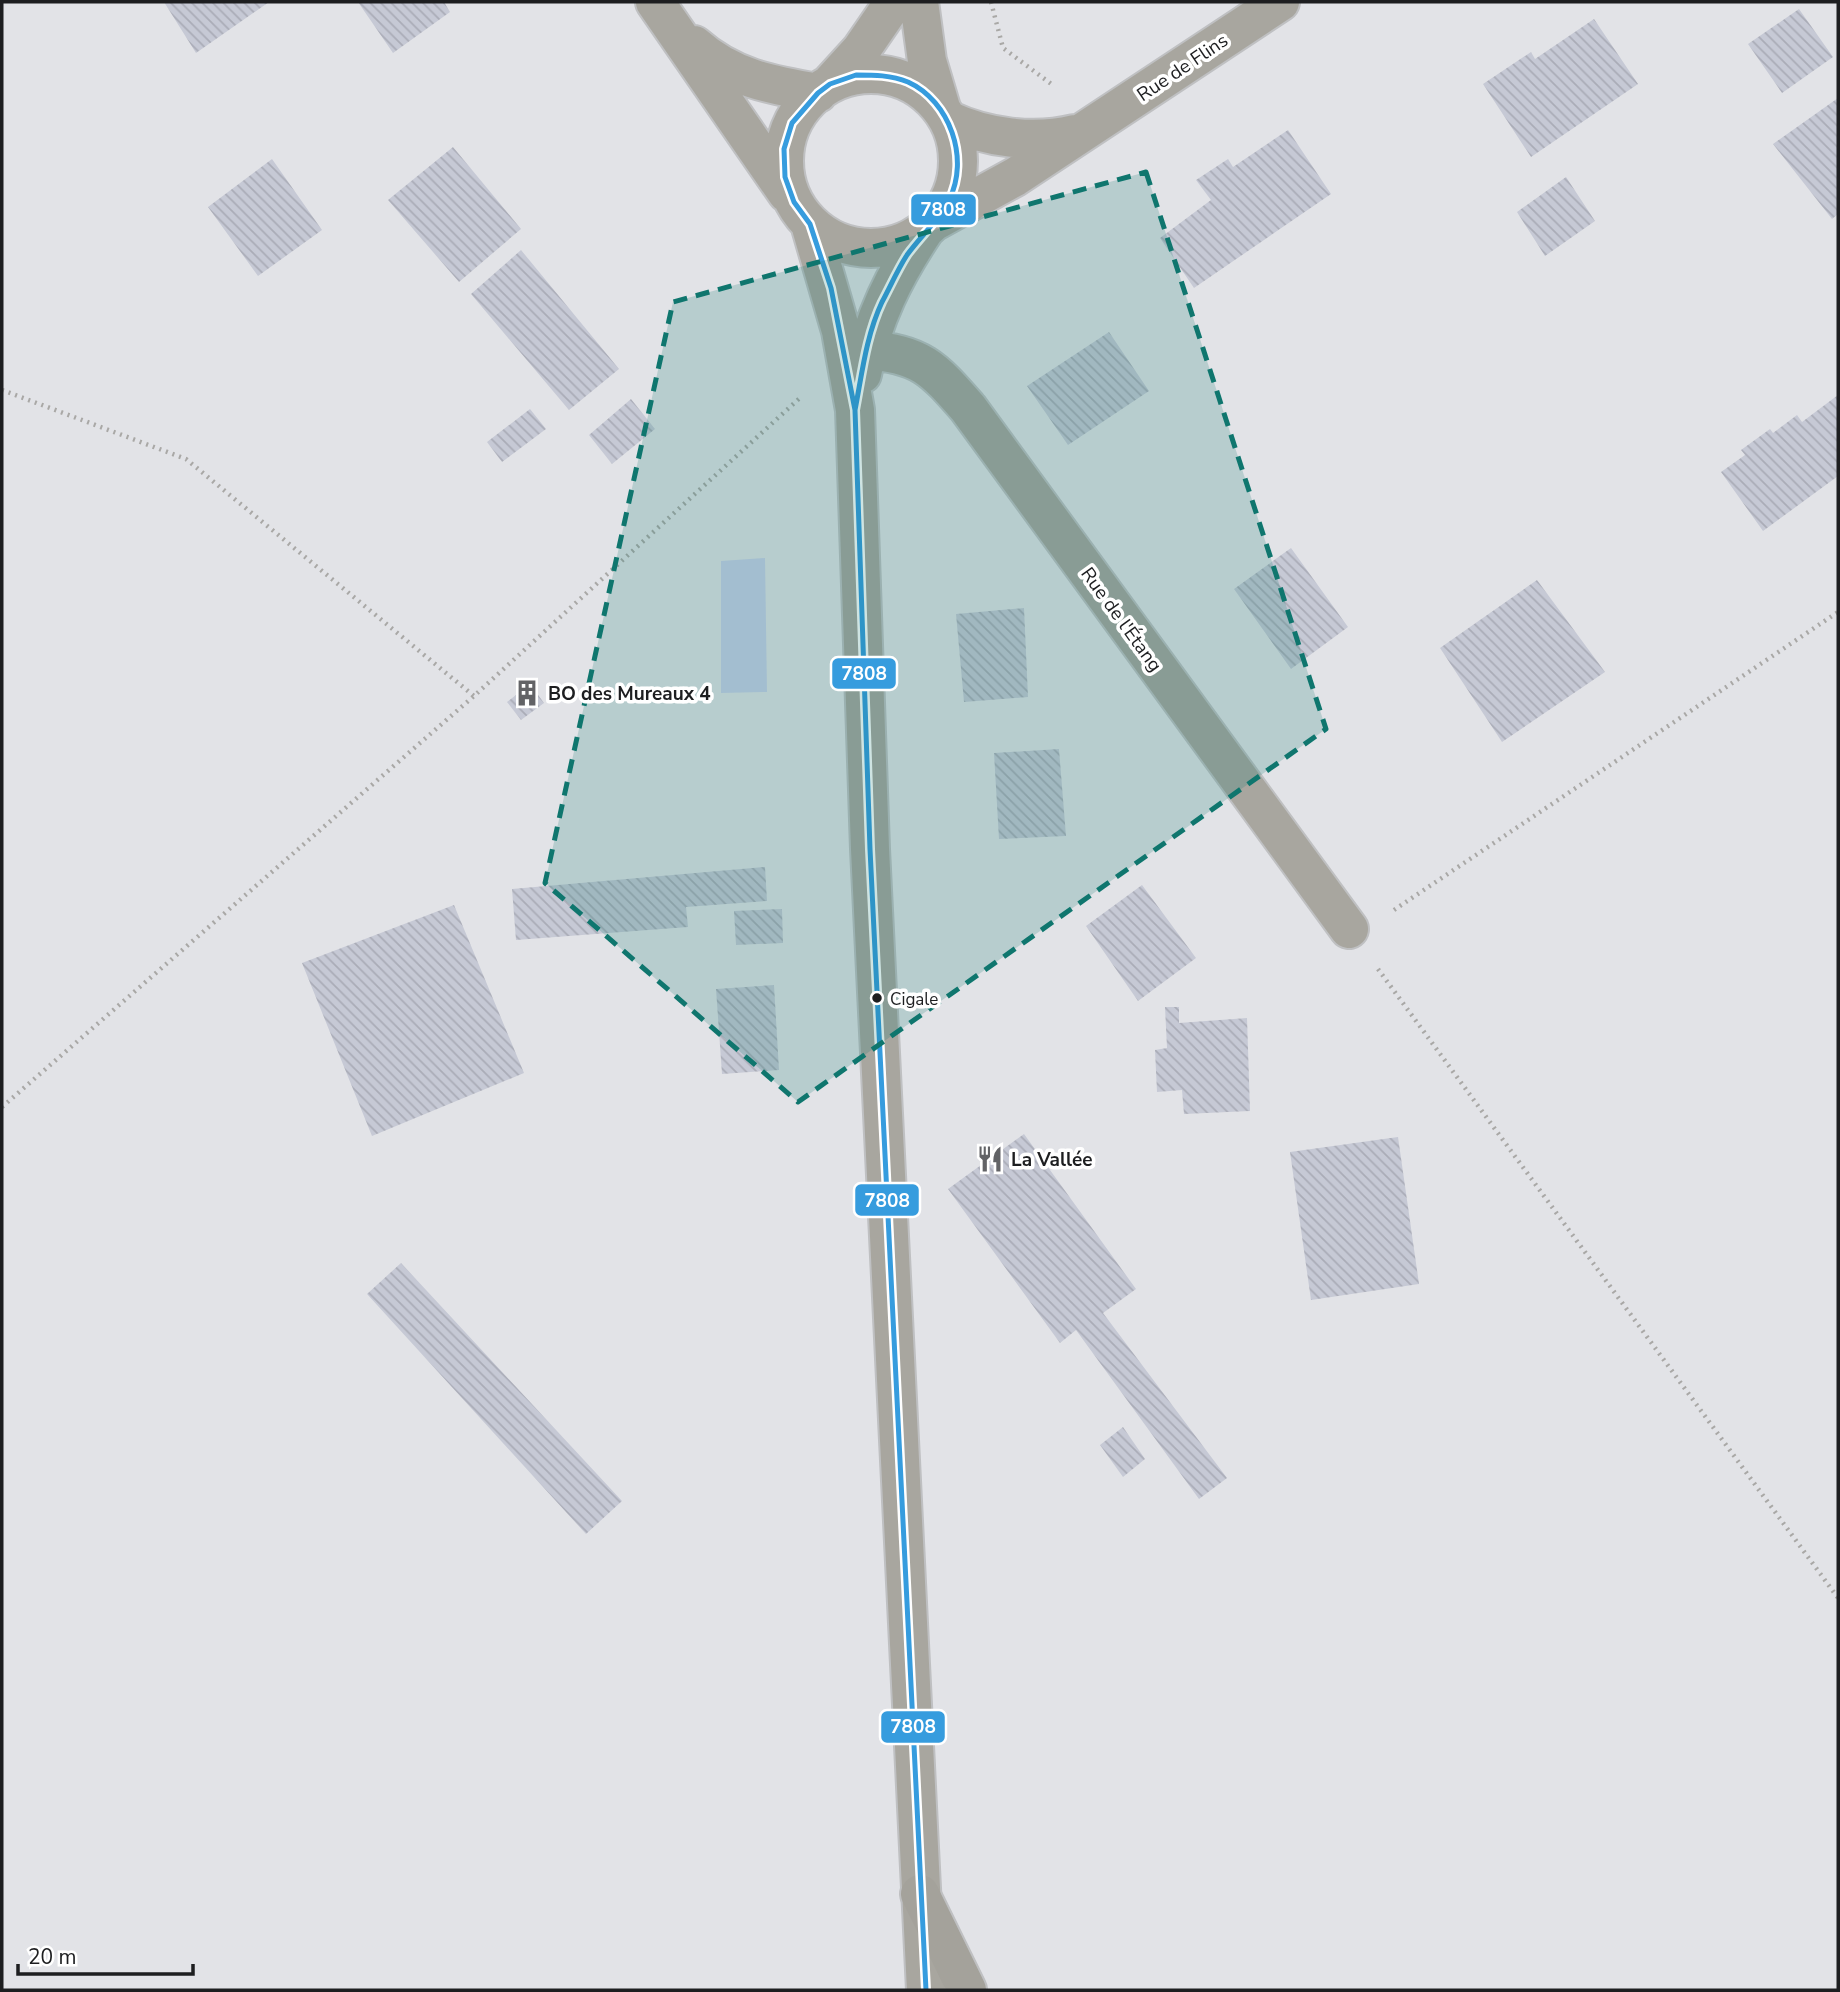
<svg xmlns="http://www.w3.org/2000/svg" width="1840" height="1992" font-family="'Nunito Sans',sans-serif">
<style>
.green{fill:#c9d0e9}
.building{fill:url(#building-back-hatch)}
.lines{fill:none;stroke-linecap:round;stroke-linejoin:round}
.minor-casing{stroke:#bfc0c2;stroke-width:42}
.highway-casing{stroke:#bfc0c2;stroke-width:42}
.path{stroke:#a9a8a6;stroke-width:4.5;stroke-dasharray:2 5;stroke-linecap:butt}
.minor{stroke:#a8a69f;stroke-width:38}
.highway{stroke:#a4a29b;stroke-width:38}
.bus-1-casing{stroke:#fff;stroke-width:10}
.bus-1{stroke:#369cde;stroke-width:5}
.marked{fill:#0f766e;fill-opacity:0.2;stroke:#0f766e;stroke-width:5;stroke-dasharray:14 9;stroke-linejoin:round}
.bus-dot{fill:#1d1e20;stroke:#fff;stroke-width:2.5}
.labels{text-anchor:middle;stroke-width:7;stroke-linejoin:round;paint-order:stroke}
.bus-label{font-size:17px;fill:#1d1e20;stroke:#fff;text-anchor:start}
.street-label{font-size:19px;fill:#1d1e20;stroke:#fff}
.poi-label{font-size:19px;font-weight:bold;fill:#1d1e20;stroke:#fff;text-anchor:start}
.line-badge{stroke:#fff;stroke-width:2.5}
.badge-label{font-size:19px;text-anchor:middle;font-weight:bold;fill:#fff}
</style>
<defs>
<pattern id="building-back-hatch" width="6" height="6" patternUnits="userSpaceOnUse" patternTransform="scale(1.75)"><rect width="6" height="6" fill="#c6c9d5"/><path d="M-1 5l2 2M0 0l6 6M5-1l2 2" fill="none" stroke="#aaacb7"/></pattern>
</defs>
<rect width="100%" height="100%" fill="#e2e3e7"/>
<path class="green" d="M765,558L767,692L721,693V561Z"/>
<path class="building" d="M164,2H269L196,53Z
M358,2H444L450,12L393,53Z
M1799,9L1833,57L1782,93L1748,44Z
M1594,19L1638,84L1531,157L1483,84L1531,52L1535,59Z
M1838,98V214L1832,219L1773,144Z
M1288,130L1331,194L1194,288L1160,238L1211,200L1196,180L1228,159L1233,167Z
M453,147L521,229L459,282L388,200Z
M272,159L322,230L258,276L208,207Z
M1566,177L1595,221L1545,256L1517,212Z
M521,250L619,369L569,410L471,294Z
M1109,332L1149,391L1068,445L1027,386Z
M1838,395V476L1763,531L1721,472L1745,455L1741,450L1770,429L1773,433L1797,415L1802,422Z
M631,399L655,429L612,464L589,435Z
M530,409L546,429L502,462L487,442Z
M1291,548L1348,627L1291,669L1234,589Z
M1537,580L1605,672L1502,742L1440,648Z
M1024,608L1028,697L964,702L956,614Z
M530,684L544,703L521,720L507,702Z
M1059,749L1066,836L999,839L994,753Z
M765,867L767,901L686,907L688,927L516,940L512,889Z
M1142,885L1196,958L1138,1001L1086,926Z
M454,905L524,1073L372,1136L302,963Z
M782,909L783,943L736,945L734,911Z
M774,985L779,1070L722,1074L716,989Z
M1165,1007H1179V1023L1247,1018L1250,1111L1184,1114L1182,1090L1157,1092L1155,1050L1167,1048Z
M1024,1134L1136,1289L1103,1313L1227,1478L1199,1499L1076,1330L1060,1343L948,1189Z
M1398,1137L1419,1284L1311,1300L1290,1152Z
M401,1263L622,1501L586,1534L367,1294Z
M1123,1427L1145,1459L1123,1477L1100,1445Z"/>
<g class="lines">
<g class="minor-casing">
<path id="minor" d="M655,2L787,193
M919,2L927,61L941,108
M694,45C731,78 771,85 818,93
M784 161a87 87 0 1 1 174 0a87 87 0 1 1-174 0Z
M830,84L861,50L894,2
M948,120C986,138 1034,144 1075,134
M933,222L1015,177L1280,2
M810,224L841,331L855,410L870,849L926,1990
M866,350C921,354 933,368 968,408L1349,929
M862,374C872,319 895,274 926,228"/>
</g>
<g class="highway-casing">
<path id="highway" d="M920,1894L967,1990"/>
</g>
<path class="path" d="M991,2L1003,48L1054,86
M2,390L186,459L474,696
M1394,910L1838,612
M1378,969L1838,1598
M2,1107L474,696L802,396"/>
<use href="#minor" class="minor"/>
<use href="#highway" class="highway"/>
<g class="bus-1-casing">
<path id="bus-1" d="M856,75C874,75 891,75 908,82C950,101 970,159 949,200C939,220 920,237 907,255C898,269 890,287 882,302C866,336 862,374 855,410L831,288L810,224L794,202L785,177L784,149L792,123L818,93L830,84Z
M855,410L870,849L926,1990"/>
</g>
<use href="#bus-1" class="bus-1"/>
</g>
<path class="marked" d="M1146,172L1326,729L798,1102L545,883L673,302Z"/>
<defs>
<g id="building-bare" transform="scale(2.1)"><path d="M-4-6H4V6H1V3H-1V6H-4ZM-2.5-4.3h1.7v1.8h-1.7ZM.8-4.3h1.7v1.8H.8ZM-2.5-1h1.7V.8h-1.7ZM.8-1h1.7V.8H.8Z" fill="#626366" stroke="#fff" stroke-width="2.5" paint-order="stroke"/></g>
<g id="restaurant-bare" transform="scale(2.1)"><path d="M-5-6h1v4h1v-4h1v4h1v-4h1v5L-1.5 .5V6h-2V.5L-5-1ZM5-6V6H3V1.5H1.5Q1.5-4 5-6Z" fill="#626366" stroke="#fff" stroke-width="2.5" paint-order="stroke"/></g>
</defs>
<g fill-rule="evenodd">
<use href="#building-bare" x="527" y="693"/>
<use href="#restaurant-bare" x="990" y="1159"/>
</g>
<circle class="bus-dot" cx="877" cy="998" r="6"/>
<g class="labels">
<g class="bus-label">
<text x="890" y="1005">Cigale</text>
</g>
<g class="street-label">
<text transform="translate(1182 67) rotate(-34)" y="7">Rue de Flins</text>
<text transform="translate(1122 619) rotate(54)" y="7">Rue de l'Étang</text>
</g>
<g class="poi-label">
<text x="548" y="700">BO des Mureaux 4</text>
<text x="1011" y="1166">La Vallée</text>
</g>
</g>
<g class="line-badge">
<rect x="910" y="193" width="67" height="33" rx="7" fill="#369cde"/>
<rect x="831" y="657" width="66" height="33" rx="7" fill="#369cde"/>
<rect x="854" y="1183" width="66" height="34" rx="7" fill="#369cde"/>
<rect x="880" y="1710" width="66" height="34" rx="7" fill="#369cde"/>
</g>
<g class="badge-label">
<text x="943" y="216">7808</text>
<text x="864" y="680">7808</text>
<text x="887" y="1207">7808</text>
<text x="913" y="1733">7808</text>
</g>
<rect width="1840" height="1992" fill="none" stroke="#1d1e20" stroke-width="7"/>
<path d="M18 1964v10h175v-10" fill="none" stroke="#1d1e20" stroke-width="3.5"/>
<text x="28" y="1964" font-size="21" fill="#1d1e20" stroke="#ffffff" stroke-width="5" paint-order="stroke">20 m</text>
</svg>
